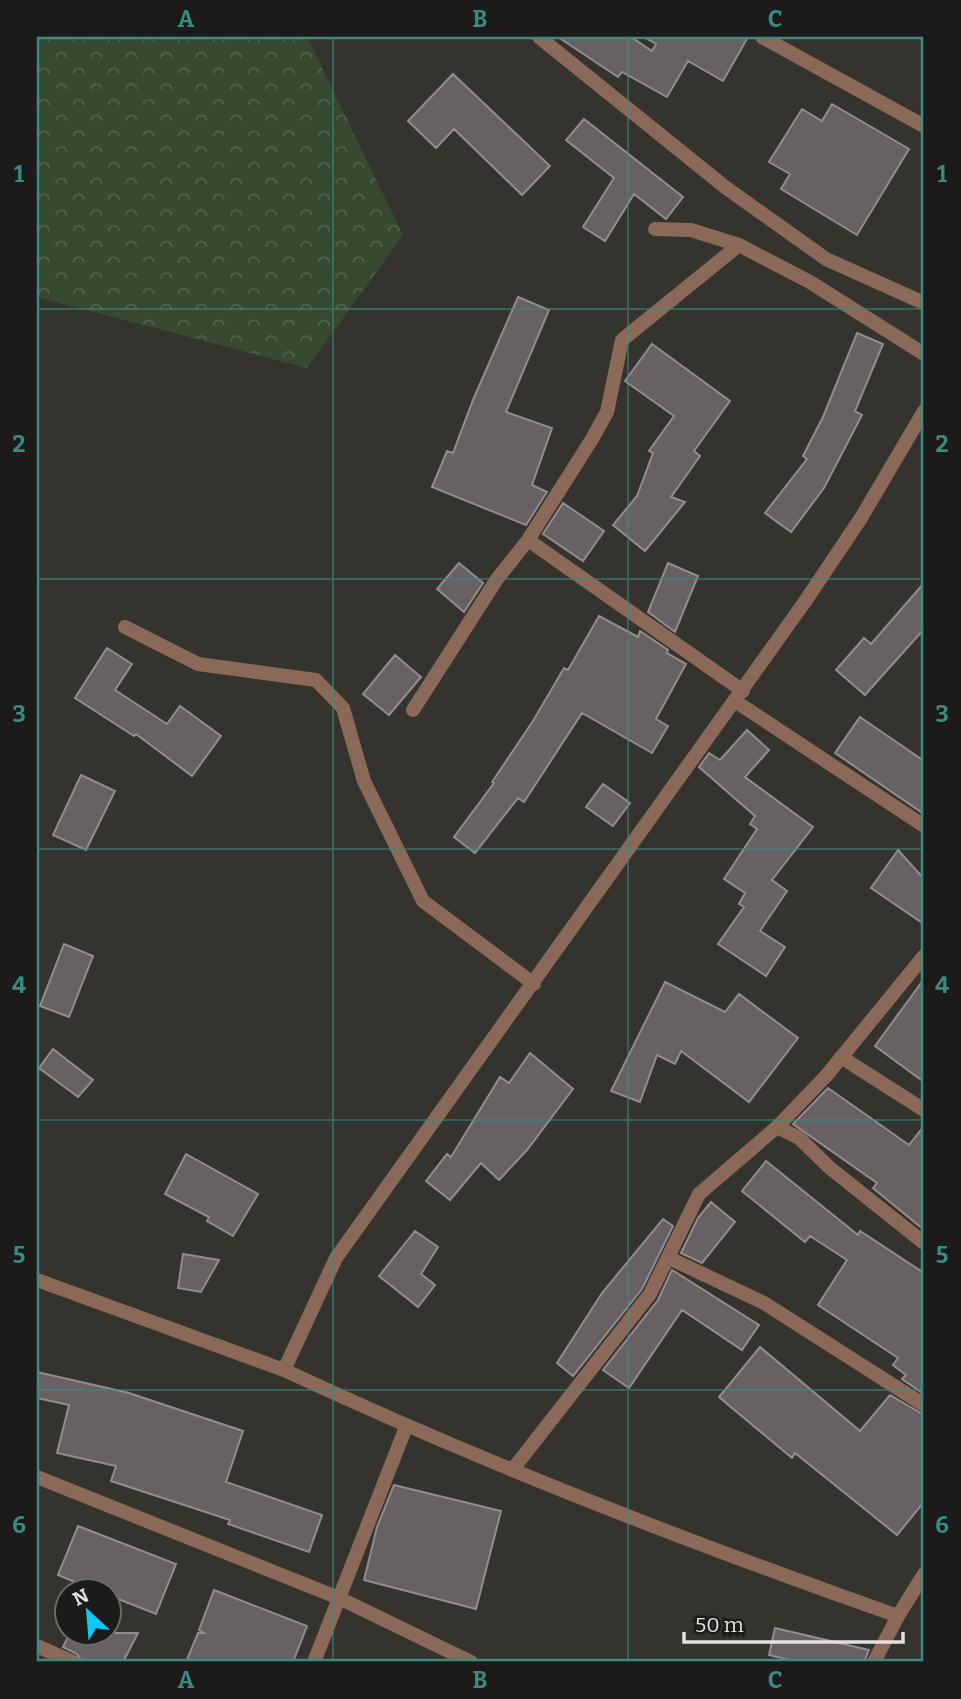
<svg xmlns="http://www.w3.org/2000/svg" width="961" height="1699" font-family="Bitter,serif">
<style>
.forest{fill:url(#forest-crowns)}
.building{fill:#676163;stroke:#938c8f;stroke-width:2}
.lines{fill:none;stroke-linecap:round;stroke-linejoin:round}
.service{stroke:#8a6958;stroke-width:14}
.minor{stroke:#8a6958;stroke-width:14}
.tertiary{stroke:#8a6958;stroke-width:14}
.grid{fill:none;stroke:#398b84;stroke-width:2;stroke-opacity:0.55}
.neatline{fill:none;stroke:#398b84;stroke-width:2.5}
.grid-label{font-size:23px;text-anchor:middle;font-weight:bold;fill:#398b84}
</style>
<defs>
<pattern id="forest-crowns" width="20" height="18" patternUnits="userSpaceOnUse" patternTransform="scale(1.75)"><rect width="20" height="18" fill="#374931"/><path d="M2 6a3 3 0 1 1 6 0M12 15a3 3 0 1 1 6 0" fill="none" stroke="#54634e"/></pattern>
</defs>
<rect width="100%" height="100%" fill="#35332e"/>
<path class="forest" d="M37,37H307L403,235L307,368L37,297Z"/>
<path class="building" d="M558,37H631L652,51L656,44L644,37H748L723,81L688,61L667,97L622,72L618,77Z
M453,74L550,166L522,195L454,129L436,148L408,121Z
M832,104L909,149L857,235L781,189L790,174L769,162L802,109L822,121Z
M584,119L683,197L666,219L634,194L605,241L583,227L614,178L566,140Z
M518,297L549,310L506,412L552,428L532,485L547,492L526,525L432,487L447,451L453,453L473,400Z
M857,333L883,344L855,411L862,415L824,488L791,532L765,513L807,459L803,456L823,417Z
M652,344L730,401L694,451L700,456L671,497L685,502L645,551L613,525L637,496L653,453L649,451L674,416L625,381Z
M563,503L604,531L583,561L543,534Z
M459,563L483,583L464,612L437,589Z
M668,563L698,576L675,632L648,612Z
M924,583V629L865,695L836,670L864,638L871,644Z
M599,616L638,637L640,631L668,650L667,653L686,664L656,719L668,726L652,753L582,713L524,802L518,798L475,853L454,837L494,783L492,782L533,721L564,668L568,670Z
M107,648L132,664L115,690L167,724L180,706L221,736L192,776L136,734L134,736L75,698Z
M395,655L421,677L389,715L363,694Z
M860,717L924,761V814L835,753Z
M747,730L769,750L745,777L813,827L772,880L787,891L760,931L785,947L766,976L718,944L744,907L739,904L745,893L724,879L757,829L750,824L755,816L699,767L709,753L720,760Z
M81,775L115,791L86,850L53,835Z
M603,784L630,803L613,826L586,807Z
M898,850L924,879V924L871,888Z
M64,944L93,956L69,1017L40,1006Z
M924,979V1082L875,1046Z
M665,982L725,1012L739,994L798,1038L749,1102L681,1051L675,1064L657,1055L640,1102L611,1091Z
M53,1049L93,1080L78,1097L39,1068Z
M530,1053L573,1089L527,1150L499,1180L481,1163L450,1200L426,1181L447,1154L451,1157L500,1077L509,1083Z
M828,1088L909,1145L924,1126V1230L873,1188L877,1183L793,1124Z
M186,1154L258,1194L233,1236L207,1221L209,1217L165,1194Z
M766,1161L858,1235L860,1231L924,1273V1394L902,1379L906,1375L893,1365L898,1358L818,1305L847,1260L810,1236L805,1242L742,1191Z
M711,1202L735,1222L702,1263L681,1253L698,1218Z
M663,1219L673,1226L642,1289L573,1376L557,1363L602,1293Z
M415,1231L438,1247L421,1274L435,1285L418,1307L379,1276Z
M183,1254L219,1260L201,1292L178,1288Z
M672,1270L759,1325L742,1350L682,1310L629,1388L603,1370L658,1300Z
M760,1347L860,1431L890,1395L924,1415V1502L897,1535L795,1453L792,1458L719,1397Z
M37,1372L129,1393L243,1431L226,1482L322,1515L309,1552L228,1524L230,1520L111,1481L116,1466L57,1453L69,1405L37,1398Z
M394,1485L501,1511L476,1609L364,1580L377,1527Z
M78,1526L176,1564L156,1614L108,1595V1591H96L58,1575Z
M214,1590L307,1626L293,1662H186L198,1633H204L199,1630Z
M775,1628L869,1650L864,1662H797L769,1655Z
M70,1633H138L123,1662H82L77,1654L63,1647Z"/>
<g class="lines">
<path class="service" d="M339,1598L471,1662"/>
<path class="minor" d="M539,37L725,187L826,259L924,303
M762,37L924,126
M739,245L810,282L924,354
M528,540L743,691
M125,627L198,664L316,680L343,708L364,781L423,901L534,984
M735,701L924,826
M413,710L497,579L528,540L592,439L607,412L622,340L739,245L691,230L655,229
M841,1057L924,1110
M777,1127L799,1138L830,1168L924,1243
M669,1258L764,1303L924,1405
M284,1370C483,1463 690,1543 898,1616L924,1574
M513,1469L650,1294L699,1194L777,1127L826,1076L924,956
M37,1477L339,1598
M37,1646L73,1662
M314,1662L406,1427
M874,1662L898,1616"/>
<path class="tertiary" d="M37,1280L284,1370L336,1258L804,603L861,518L924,411"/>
</g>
<path class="grid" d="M333,37V1662M628,37V1662M37,309H924M37,579H924M37,849H924M37,1120H924M37,1390H924"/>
<rect width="961" height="1699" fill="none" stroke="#1c1b19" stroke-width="77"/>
<g transform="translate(88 1612) rotate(334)"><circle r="33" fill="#1c1b19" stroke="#6b6a68" stroke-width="2"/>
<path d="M0-5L12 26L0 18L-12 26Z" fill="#0bcafa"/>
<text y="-10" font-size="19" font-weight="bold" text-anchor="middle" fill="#e2e1de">N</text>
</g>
<path d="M684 1632v10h219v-10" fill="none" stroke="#e2e1de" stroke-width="3.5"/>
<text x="695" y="1632" font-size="21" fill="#e2e1de" stroke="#1c1b19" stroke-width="5" paint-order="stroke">50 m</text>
<rect x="38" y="38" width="884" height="1622" class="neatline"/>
<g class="grid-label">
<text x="186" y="27">A</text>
<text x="480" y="27">B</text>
<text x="775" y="27">C</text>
<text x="19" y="182">1</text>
<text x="942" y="182">1</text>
<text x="19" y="452">2</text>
<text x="942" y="452">2</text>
<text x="19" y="722">3</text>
<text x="942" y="722">3</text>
<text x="19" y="993">4</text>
<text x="942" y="993">4</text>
<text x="19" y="1263">5</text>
<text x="942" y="1263">5</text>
<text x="19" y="1533">6</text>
<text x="942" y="1533">6</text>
<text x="186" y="1688">A</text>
<text x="480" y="1688">B</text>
<text x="775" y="1688">C</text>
</g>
</svg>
